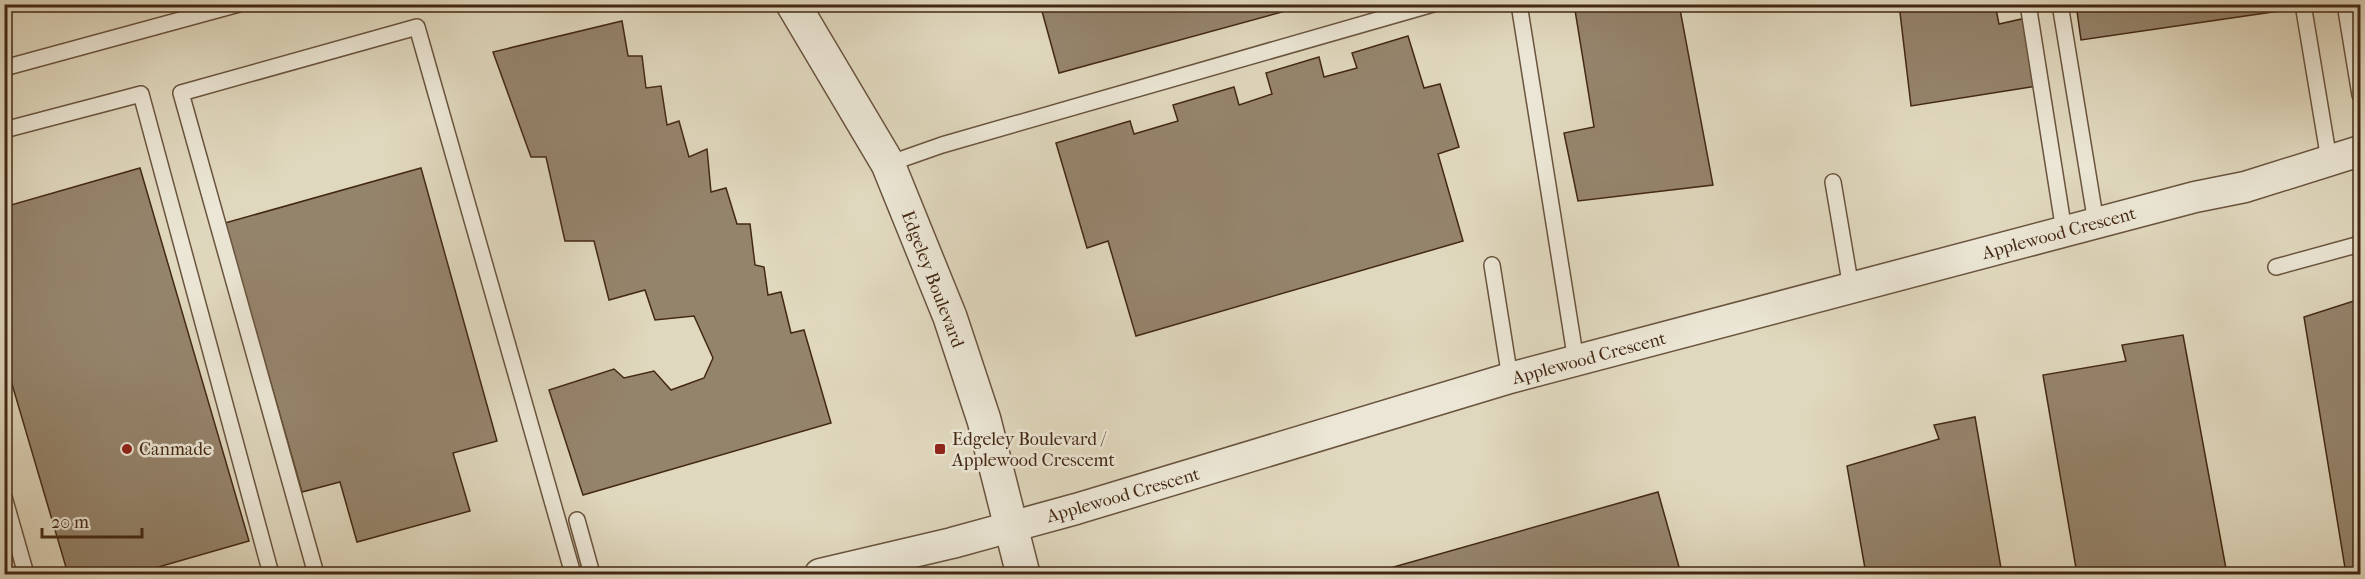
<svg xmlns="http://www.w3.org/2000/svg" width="2365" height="579" font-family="'IM FELL French Canon',serif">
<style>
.building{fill:#95846c;stroke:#432813;stroke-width:1.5}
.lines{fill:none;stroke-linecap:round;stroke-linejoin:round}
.service-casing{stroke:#6a543e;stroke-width:18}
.minor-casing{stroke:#6a543e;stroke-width:33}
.tertiary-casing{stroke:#6a543e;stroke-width:36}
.service{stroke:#ebe6d5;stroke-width:15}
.minor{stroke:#ebe6d5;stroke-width:30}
.tertiary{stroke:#ebe6d5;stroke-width:33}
.poi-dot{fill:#8f2418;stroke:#ebe6d5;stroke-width:2}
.labels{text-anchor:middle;stroke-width:5;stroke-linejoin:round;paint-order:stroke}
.street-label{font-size:18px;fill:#432813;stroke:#ebe6d5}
.poi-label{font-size:18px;fill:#432813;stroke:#ebe6d5;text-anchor:start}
</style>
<rect width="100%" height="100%" fill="#e0d8be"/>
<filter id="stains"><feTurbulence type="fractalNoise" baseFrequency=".00333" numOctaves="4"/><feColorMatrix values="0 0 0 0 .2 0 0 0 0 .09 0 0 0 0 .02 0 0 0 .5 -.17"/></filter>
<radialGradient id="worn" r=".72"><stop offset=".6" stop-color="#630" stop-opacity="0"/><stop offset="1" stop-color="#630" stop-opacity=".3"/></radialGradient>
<path class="building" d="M1040,4H1311L1059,73Z
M1574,4H1679L1713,185L1578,201L1564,133L1594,127Z
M1899,4H1995L1999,24L2026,18L2037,86L1911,106Z
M2076,4H2278L2279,11L2081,40Z
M622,21L628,56H642L646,88L661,86L667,125L679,121L689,157L707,149L711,192L726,188L737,224H750L755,265L764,267L768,295L781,292L791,333L804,330L831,423L583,495L549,390L614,369L624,378L654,371L671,390L704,378L713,358L694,316L655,320L645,290L609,300L594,241H565L546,157H531L493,52Z
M1408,36L1424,88L1440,84L1459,147L1438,154L1463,241L1136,336L1108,241L1087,248L1056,143L1130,121L1134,134L1178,121L1173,105L1234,87L1239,105L1272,94L1266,73L1319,57L1324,77L1357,68L1352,53Z
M140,168L249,541L134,574H68L4,357V207Z
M421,168L497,441L453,453L470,511L357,542L340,482L302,492L225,223Z
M2360,299V574H2346L2304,317Z
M2183,335L2227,574H2077L2043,375L2126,361L2122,345Z
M1975,417L2002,574H1866L1847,466L1939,439L1934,425Z
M1658,492L1681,574H1369Z"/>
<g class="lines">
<g class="service-casing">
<path id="service" d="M1519,4L1576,361
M2028,4L2064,231
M2060,4L2096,223
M2303,4L2329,160
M2345,4L2360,95
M4,68L239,4
M4,130L141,94L271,574
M888,164L942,145L1433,4
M1833,182L1851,288
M1492,265L1510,378
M2276,267L2360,244
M4,497L26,574
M577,520L592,574
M316,574L181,93L417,27L573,574"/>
</g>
<g class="minor-casing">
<path id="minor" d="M820,574L952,543L1076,509L1510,378L2195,197L2245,187L2360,151"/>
</g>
<g class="tertiary-casing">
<path id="tertiary" d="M793,4L888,164L950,317L984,420L1023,574"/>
</g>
<use href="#service" class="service"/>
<use href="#minor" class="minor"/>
<use href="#tertiary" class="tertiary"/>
</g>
<g class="poi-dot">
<circle cx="127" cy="449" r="6"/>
<rect x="934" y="443" width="12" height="12" rx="3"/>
</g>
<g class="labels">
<g class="street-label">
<text transform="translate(2059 233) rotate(-15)" y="6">Applewood Crescent</text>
<text transform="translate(933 279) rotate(69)" y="6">Edgeley Boulevard</text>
<text transform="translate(1589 358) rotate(-15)" y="6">Applewood Crescent</text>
<text transform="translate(1123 495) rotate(-16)" y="6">Applewood Crescent</text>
</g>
<g class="poi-label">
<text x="952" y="445">Edgeley Boulevard /<tspan x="952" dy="21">Applewood Crescemt</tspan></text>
<text x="139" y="455">Canmade</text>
</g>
</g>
<rect width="2365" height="579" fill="none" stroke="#e0d8be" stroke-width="24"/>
<rect x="6" y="6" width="2353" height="567" fill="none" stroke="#432813" stroke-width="3"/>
<rect x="12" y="12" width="2341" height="555" fill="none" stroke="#432813" stroke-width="1.5"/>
<path d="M42 528v9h100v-9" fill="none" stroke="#432813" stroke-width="3"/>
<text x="51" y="528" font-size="18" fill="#432813" stroke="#ebe6d5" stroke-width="4.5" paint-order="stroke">20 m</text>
<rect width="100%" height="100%" filter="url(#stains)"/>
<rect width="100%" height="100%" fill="url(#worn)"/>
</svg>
